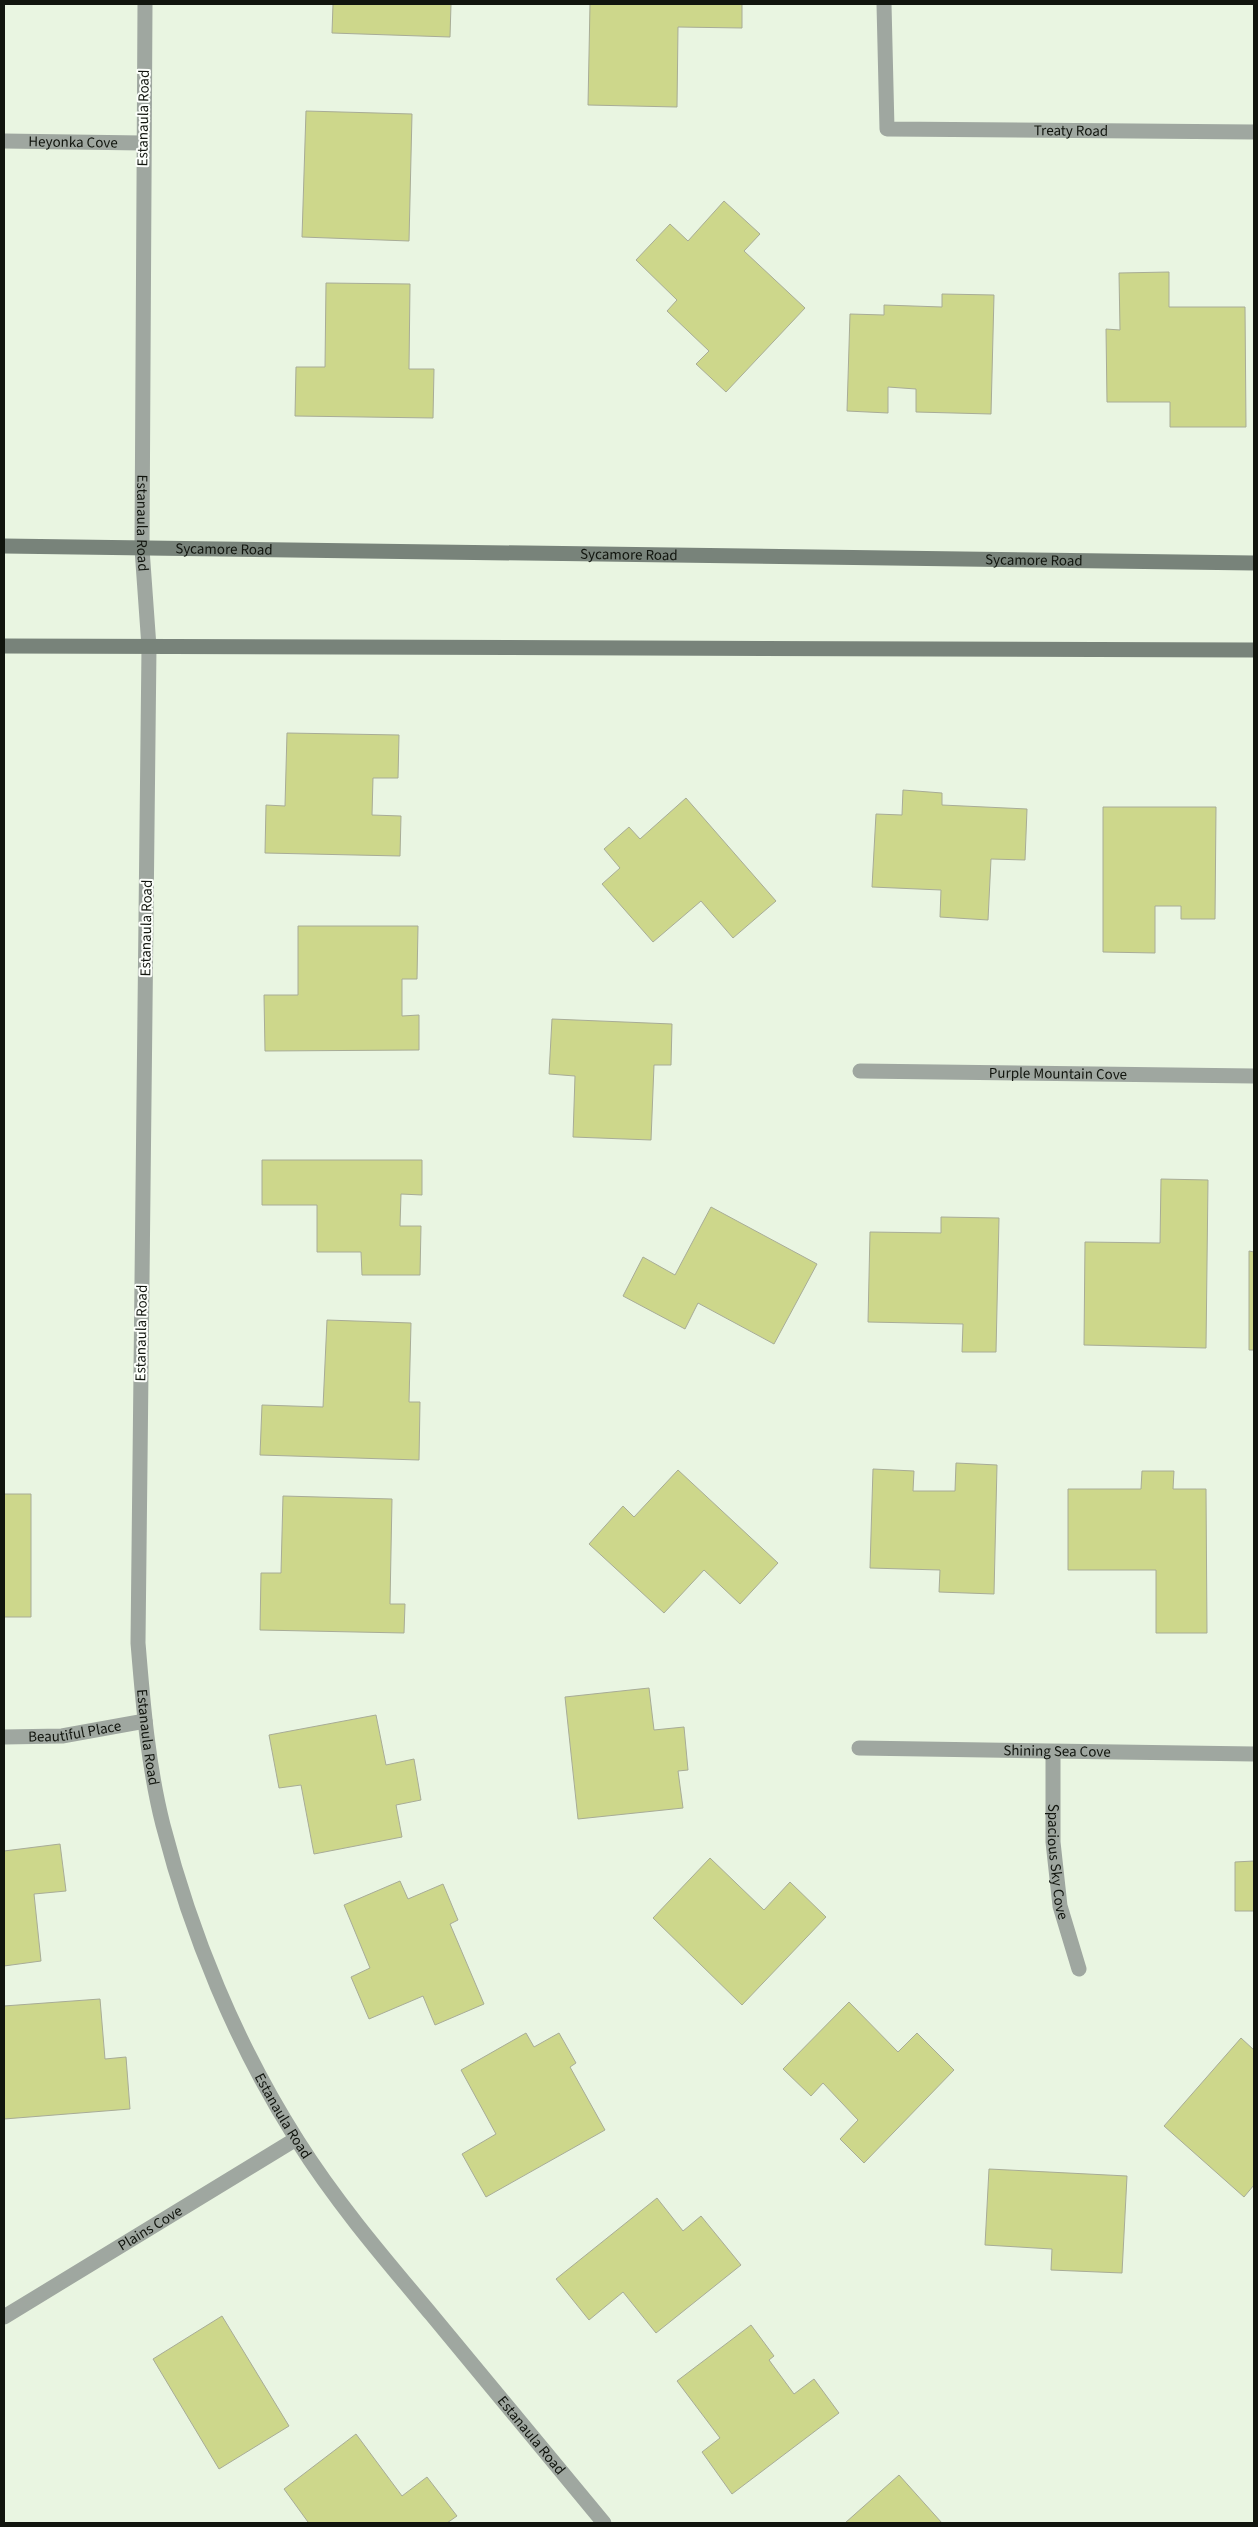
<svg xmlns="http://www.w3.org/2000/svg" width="1258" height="2527" font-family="'Source Sans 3',sans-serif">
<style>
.building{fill:#cdd78b;stroke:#a8ac97}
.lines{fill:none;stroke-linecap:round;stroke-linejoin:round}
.street{stroke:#9fa7a0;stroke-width:15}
.secondary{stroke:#78837a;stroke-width:15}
.labels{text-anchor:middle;stroke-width:4;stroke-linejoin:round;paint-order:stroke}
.street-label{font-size:15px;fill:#11150e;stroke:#fcfffb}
</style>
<rect width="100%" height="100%" fill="#e9f5e1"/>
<path class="building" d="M333,4H451L450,37L332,33Z
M590,4H742V28L678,27L677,107L588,105Z
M306,111L412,114L409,241L302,237Z
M724,201L760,234L744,251L805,308L726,392L696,364L709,351L667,311L677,300L636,260L670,224L688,241Z
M1169,272V307H1245L1246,427H1170V402H1107L1106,329L1120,330L1119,273Z
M326,283L410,284L409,369H434L433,418L295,416L296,367H325Z
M942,294L994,295L991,414L916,412V389L888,387V413L847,411L850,314L884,315V305L942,307Z
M287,733L399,735L398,778H373L372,815L401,816L400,856L265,853L266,805L285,806Z
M903,790L942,793V805L1027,809L1025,860L991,859L988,920L940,917L941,890L872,887L876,814L902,815Z
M686,798L776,901L733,938L701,901L653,942L602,884L620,868L604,849L629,827L640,839Z
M1103,807H1216L1215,919H1181V906H1155V953L1103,952Z
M298,926H418L417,979H402V1016L419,1015V1050L265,1051L264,995H298Z
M552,1019L672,1024L671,1065H654L651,1140L573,1137L575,1076L549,1074Z
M262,1160H422V1195L401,1194L400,1226H421L420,1275H362L361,1252H317V1205H262Z
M1161,1179L1208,1180L1206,1348L1084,1345L1085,1242L1160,1243Z
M711,1207L817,1264L774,1344L698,1303L685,1329L623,1296L643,1257L675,1275Z
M941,1217L999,1218L996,1352H962L963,1324L868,1322L870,1232L941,1233Z
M1249,1251L1254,1252V1350H1249Z
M327,1320L411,1323L409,1402H420L419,1460L260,1455L262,1405L323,1407Z
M956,1463L997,1465L994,1594L939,1592L940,1570L870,1568L873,1469L914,1471L913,1491H955Z
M678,1470L778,1563L740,1604L704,1570L664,1613L589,1544L623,1506L634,1517Z
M1142,1471H1174L1173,1489H1206L1207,1633H1156V1570H1068V1489H1141Z
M4,1494H31V1617H4Z
M283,1496L392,1499L390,1604H405L404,1633L260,1630L261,1573H281Z
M649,1688L654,1730L684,1727L688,1770L678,1771L683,1808L578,1819L565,1697Z
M376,1715L386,1765L414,1759L421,1800L396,1805L402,1837L314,1854L301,1785L279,1788L269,1735Z
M60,1844L66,1891L34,1894L41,1961L4,1966V1851Z
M710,1858L764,1910L790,1882L826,1917L742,2005L653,1918Z
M1254,1861V1911H1235V1862Z
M400,1881L408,1899L443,1884L458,1920L450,1924L484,2004L435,2025L423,1996L369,2019L351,1977L370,1968L344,1905Z
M100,1999L105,2059L126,2057L130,2109L4,2119V2006Z
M849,2002L898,2052L917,2033L954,2070L864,2163L840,2139L858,2120L823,2083L811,2096L783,2069Z
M526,2033L534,2047L559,2033L576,2063L570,2067L605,2130L486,2197L462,2154L496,2134L461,2070Z
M1241,2038L1254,2050V2185L1244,2197L1164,2126Z
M989,2169L1127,2176L1122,2273L1051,2270L1052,2249L985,2245Z
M657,2198L683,2231L701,2216L741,2265L656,2333L623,2292L589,2320L556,2279Z
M222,2316L289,2426L219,2469L153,2359Z
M751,2325L774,2356L769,2360L794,2394L814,2379L839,2413L732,2494L702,2452L720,2438L677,2381Z
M356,2434L402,2496L427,2477L457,2516L447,2523H306L308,2522L284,2489Z
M899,2475L942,2523H845Z"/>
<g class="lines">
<g class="street">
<path id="s1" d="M145,4L142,549L149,647L138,1643C143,1704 148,1766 163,1825C191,1934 236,2044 297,2140C336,2202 384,2258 431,2314C489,2384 547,2454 604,2523"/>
<path id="s2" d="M884,4L887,129L1254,132"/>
<path id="s3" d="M4,141L142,143"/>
<path id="s4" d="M860,1071L1254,1076"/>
<path id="s5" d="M4,1737L62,1736L145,1721"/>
<path id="s6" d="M859,1748L1254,1754"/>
<path id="s7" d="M1053,1752V1842L1060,1906L1079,1969"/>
<path id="s8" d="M4,2317L296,2139"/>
</g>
<g class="secondary">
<path id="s9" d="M4,546L1254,563"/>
<path d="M4,646L1254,650"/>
</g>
</g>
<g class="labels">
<g class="street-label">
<text transform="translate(143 118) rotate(-89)" y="5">Estanaula Road</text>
<text dy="5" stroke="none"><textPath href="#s2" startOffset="309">Treaty Road</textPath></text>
<text dy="5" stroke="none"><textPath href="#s3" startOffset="69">Heyonka Cove</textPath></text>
<text dy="5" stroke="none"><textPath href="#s1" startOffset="519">Estanaula Road</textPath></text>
<text dy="5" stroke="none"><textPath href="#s9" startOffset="220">Sycamore Road</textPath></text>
<text dy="5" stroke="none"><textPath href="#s9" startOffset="625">Sycamore Road</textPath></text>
<text dy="5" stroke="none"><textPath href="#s9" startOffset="1030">Sycamore Road</textPath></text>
<text transform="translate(146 928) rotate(-89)" y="5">Estanaula Road</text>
<text dy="5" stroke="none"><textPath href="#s4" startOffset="198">Purple Mountain Cove</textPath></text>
<text transform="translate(141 1333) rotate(-89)" y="5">Estanaula Road</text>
<text dy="5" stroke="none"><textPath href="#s5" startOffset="71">Beautiful Place</textPath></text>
<text dy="5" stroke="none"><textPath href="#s1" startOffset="1734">Estanaula Road</textPath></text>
<text dy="5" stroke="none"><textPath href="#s6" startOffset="198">Shining Sea Cove</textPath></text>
<text dy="5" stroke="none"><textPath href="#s7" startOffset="110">Spacious Sky Cove</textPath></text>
<text dy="5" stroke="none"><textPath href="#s1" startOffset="2139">Estanaula Road</textPath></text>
<text dy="5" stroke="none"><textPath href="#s8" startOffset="171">Plains Cove</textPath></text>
<text dy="5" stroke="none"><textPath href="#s1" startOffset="2544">Estanaula Road</textPath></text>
</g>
</g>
<rect width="1258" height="2527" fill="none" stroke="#11150e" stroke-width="10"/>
</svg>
